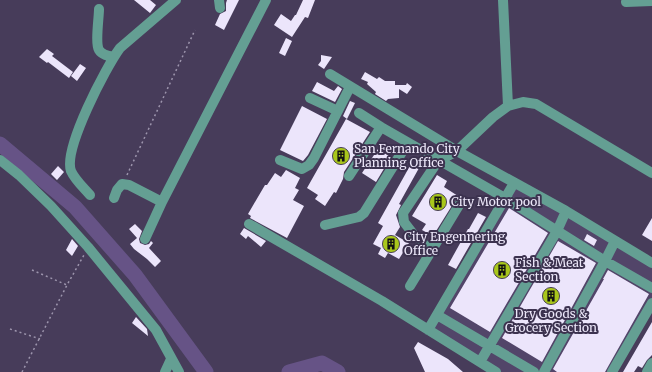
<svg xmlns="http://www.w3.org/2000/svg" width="652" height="372" font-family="Merriweather,serif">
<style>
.built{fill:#524569}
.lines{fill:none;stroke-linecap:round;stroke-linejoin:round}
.river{stroke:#665386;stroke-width:15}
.building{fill:#ece5fb}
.path{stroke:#9d95ad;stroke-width:1.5;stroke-dasharray:2 3;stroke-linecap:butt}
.minor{stroke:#649f93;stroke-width:10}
.labels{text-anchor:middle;stroke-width:4;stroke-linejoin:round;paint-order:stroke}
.poi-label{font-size:12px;fill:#ede8fa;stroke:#3c324f;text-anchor:start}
</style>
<rect width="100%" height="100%" fill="#473c5a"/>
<path class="built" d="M516,186L652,264V301L611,372H501L432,331Z"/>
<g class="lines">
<path class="river" d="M0,144L75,207L135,275L206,372
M289,372L322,363L338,372"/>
</g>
<path class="building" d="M134,0H150L156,5L150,13Z
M227,0H239L224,30L215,25L220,14L226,11V3Z
M303,0H315L308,18L305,17L292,37L274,25L281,14L291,21L295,15H296Z
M286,38L292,41L285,56L279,53Z
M47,49L54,54L52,56L73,72L69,78L48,62L47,63L39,57Z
M321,55L332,57L324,69L318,65L321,61Z
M80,64L86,68L77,81L71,76Z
M365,72L377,79L379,77L385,81H395V85H406L407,83L412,87L407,94L399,89V98L388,99L386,101L375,94L376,92L367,84L368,82L361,79Z
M317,82L334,91L338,86L342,89L335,102L312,91Z
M350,101L355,103L347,119L343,116Z
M302,106L327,119L308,155L303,161L280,150Z
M346,119L370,132L344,172L343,179L336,193L334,192L325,206L315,199L318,195L307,188Z
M378,149L391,157L376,182L362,173Z
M411,164L419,168L399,204L401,205L396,215L400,227L395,235L409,243L399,259L388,253L385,258L378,254L381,248L373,244L383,226L378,223Z
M58,166L64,172L57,180L51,174Z
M286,170L300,178L295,188L299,190L293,200L304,206L287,238L250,218L251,216L248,214L265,185H267L275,173L281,177Z
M437,175L447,181L444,187L458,196L433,236L422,230L426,224L412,216Z
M509,208L548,233L490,332L450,308Z
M478,213L486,217L456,269L448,265L468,229H469Z
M652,218V241L642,235Z
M135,224L142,231L139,239L140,243L145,245L149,244L151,241L153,243L149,248L161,261L155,267L147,259L134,249L130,244L137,238L129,229Z
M244,228L266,241L261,247L248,236L246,239L240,234Z
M587,234L597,240L594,246L584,240Z
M72,239L78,246L72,256L66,250Z
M558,241L596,263L542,362L502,338Z
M608,270L649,294L605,372H557L553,369L604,279H603Z
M136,317L147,329L148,336L132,323Z
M652,322V355L647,360L642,368L638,366L634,372H623Z
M418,342L448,359L463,372H425L414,348Z"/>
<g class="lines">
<path class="path" d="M127,175L195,30
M32,270L67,285
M10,329L40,339
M22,372L67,285L84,255"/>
<path class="minor" d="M219,0L220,8
M503,0L508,106
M626,2L652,1
M99,9C99,18 95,43 99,50C102,55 109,56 114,57
M330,74L457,151L566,211L652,263
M310,98L338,111
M359,113L381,127
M0,160L19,175L51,206L88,247L156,330L179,372
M280,160L302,169L309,165L314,158L350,87
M349,176L381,127L505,198L605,261L652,288
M90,195C84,188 75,180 71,171C63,149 106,67 120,48L176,0
M114,198L117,190L122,184L129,185L162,202
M249,224L382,301L496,372
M325,225L359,217L364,213L407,144
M145,239L162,202L266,0
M431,251L414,235L404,222L403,213L438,161L457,151L493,117L508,106L523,102L536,104L652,173
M410,286L461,202
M437,315L534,372
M428,330L514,183
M480,362L557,231L566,211
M165,372L171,359
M544,372L605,261L615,241
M612,372L652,303
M647,372L652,363"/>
</g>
<defs>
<g id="building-disc" transform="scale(0.9)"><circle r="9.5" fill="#a9c71b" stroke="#3c324f"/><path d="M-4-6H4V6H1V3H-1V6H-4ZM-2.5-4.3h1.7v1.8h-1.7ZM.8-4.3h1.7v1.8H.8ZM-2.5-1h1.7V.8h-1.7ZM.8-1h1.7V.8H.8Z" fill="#111"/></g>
</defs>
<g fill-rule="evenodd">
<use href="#building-disc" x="341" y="156"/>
<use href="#building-disc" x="438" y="202"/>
<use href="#building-disc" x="391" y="244"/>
<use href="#building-disc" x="502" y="270"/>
<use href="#building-disc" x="551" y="296"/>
</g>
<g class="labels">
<g class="poi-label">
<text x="354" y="153">San Fernando City<tspan x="354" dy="14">Planning Office</tspan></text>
<text x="451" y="206">City Motor pool</text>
<text x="404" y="241">City Engennering<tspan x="404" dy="14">Office</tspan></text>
<text x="515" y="267">Fish &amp; Meat<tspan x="515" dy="14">Section</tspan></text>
<text x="551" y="318" text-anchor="middle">Dry Goods &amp;<tspan x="551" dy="14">Grocery Section</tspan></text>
</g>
</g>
</svg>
